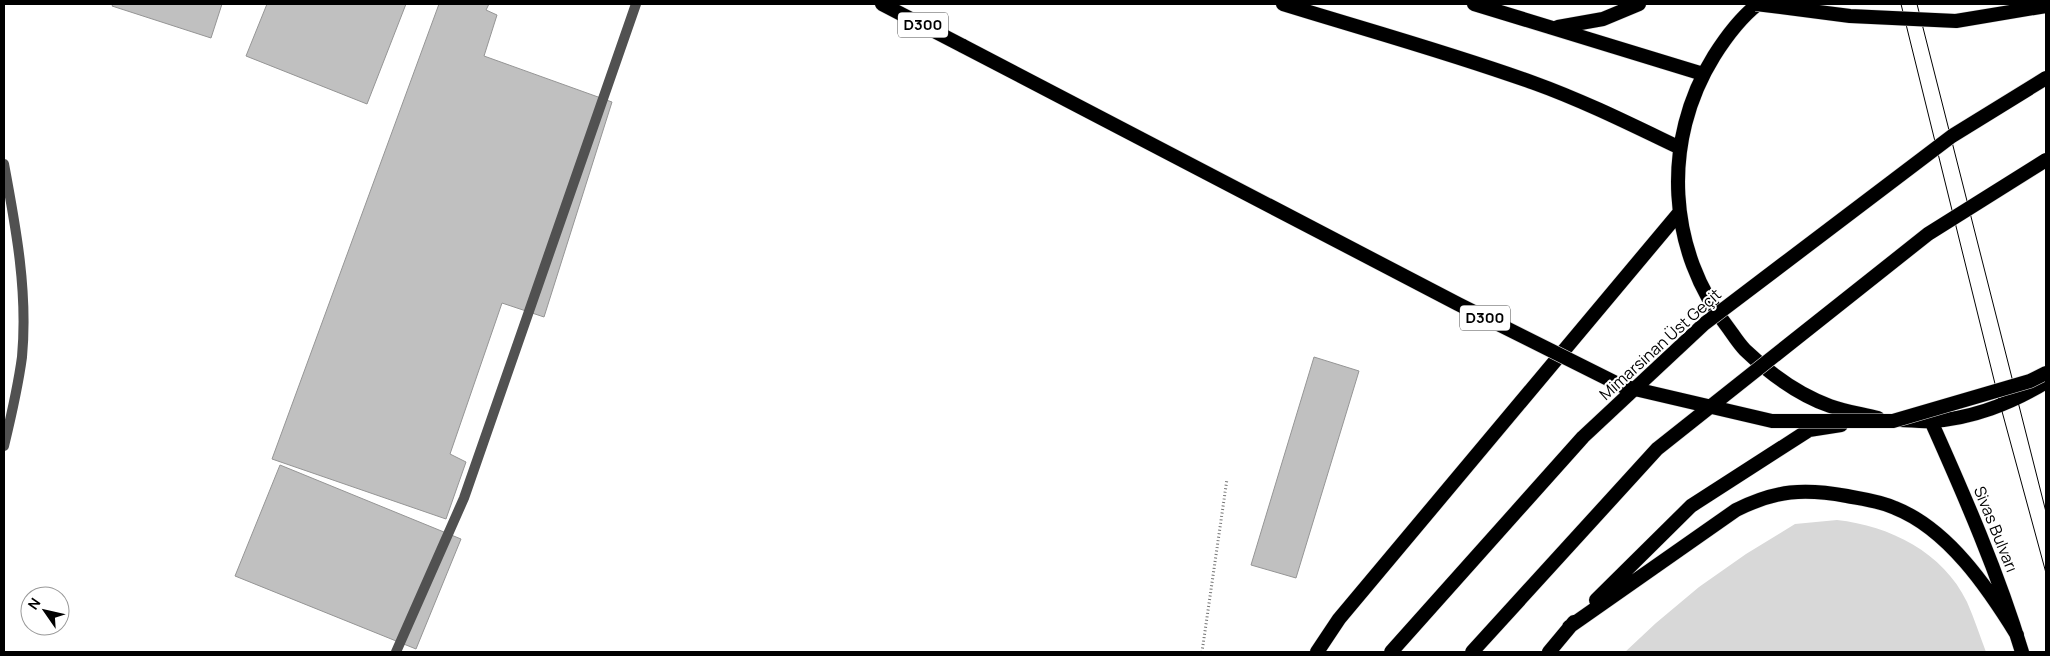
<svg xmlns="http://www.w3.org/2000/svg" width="2050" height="656" font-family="Manrope,sans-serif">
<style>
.green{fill:#d8d8d8}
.building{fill:#c0c0c0;stroke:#959595}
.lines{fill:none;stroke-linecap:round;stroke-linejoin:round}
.trunk-casing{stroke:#dbdbdb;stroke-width:15}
.path{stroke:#737373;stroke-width:3;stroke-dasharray:1 2.5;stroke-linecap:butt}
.minor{stroke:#515151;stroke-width:10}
.trunk{stroke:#000;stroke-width:14}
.tram{stroke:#000;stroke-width:1}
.trunk-bridge-casing{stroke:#dbdbdb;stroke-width:15;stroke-linecap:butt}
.trunk-bridge{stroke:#000;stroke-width:14}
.labels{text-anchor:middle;stroke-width:4;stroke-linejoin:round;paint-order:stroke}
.shield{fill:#fff;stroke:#4c4c4c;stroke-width:1}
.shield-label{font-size:15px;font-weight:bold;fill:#000}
.street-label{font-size:16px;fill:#000;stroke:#fff}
</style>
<rect width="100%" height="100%" fill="#fff"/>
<path class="green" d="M1837,520C1890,526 1943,552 1967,602C1974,618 1980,636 1986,652H1625L1656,623L1699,587L1746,554L1795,524Z"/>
<path class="building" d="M113,4H222L211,38L112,6Z
M267,4H406L367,104L246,56Z
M439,4H489L486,10L497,15L484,56L612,102L544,317L502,303L450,454L466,462L446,519L272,459Z
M1314,357L1359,371L1296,578L1251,565Z
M280,465L461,539L416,649L235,576Z"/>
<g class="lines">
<g class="trunk-casing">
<path id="trunk" d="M882,4L963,46
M1283,4C1367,30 1451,53 1534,83C1584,101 1632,125 1680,148
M1474,4L1703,74
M1758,4C1740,18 1726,37 1714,56C1661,141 1667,251 1729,329C1734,336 1739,344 1745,350C1769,373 1799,395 1830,406C1846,412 1863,414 1878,418
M1558,27L1603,19L1639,4
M1900,420C1910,420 1921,422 1931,421C1971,419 2012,403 2046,382
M1931,421C1965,497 1998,573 2022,652
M1596,600L1691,506L1809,430L1841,425
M1569,627L1736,510C1776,490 1804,488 1847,496C1863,499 1880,501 1895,508C1948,529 1988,588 2017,635
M1317,652L1339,619L1679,213
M1549,652L1574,622"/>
</g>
<path class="path" d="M1202,652L1227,479"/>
<path class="minor" d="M4,164C16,228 28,292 22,357C18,387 11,417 4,446
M396,652L464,498L636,4"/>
<use href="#trunk" class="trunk"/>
<path class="tram" d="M1901,4L2000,404L2046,573
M1917,4L2046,512"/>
<g class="trunk-bridge-casing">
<path id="trunk-bridge" d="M1756,4L1850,16L1956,21L2046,6
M963,46L1458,304L1622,386L1772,421H1893L2030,381L2046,373
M1391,652L1583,437L1704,324L1952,136L2046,78
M1472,652L1657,449L1928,234L2046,160"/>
</g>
<use href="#trunk-bridge" class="trunk-bridge"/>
</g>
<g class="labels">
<g class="shield">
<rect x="898" y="12.5" width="50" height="25" rx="4"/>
<rect x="1460" y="305.5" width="50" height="25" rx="4"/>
</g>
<g class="shield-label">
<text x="923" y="30">D300</text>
<text x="1485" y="323">D300</text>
</g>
<g class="street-label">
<text transform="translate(1660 344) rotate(-42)" y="6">Mimarsinan Üst Geçit</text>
<text transform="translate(1996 529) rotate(68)" y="6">Sivas Bulvarı</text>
</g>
</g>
<rect width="2050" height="656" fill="none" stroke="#000000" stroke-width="10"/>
<g transform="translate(45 611) rotate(304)"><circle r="24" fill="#ffffff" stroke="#999999"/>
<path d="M0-4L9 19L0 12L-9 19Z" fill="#000000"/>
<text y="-8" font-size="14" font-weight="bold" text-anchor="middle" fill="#000000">N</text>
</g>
</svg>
